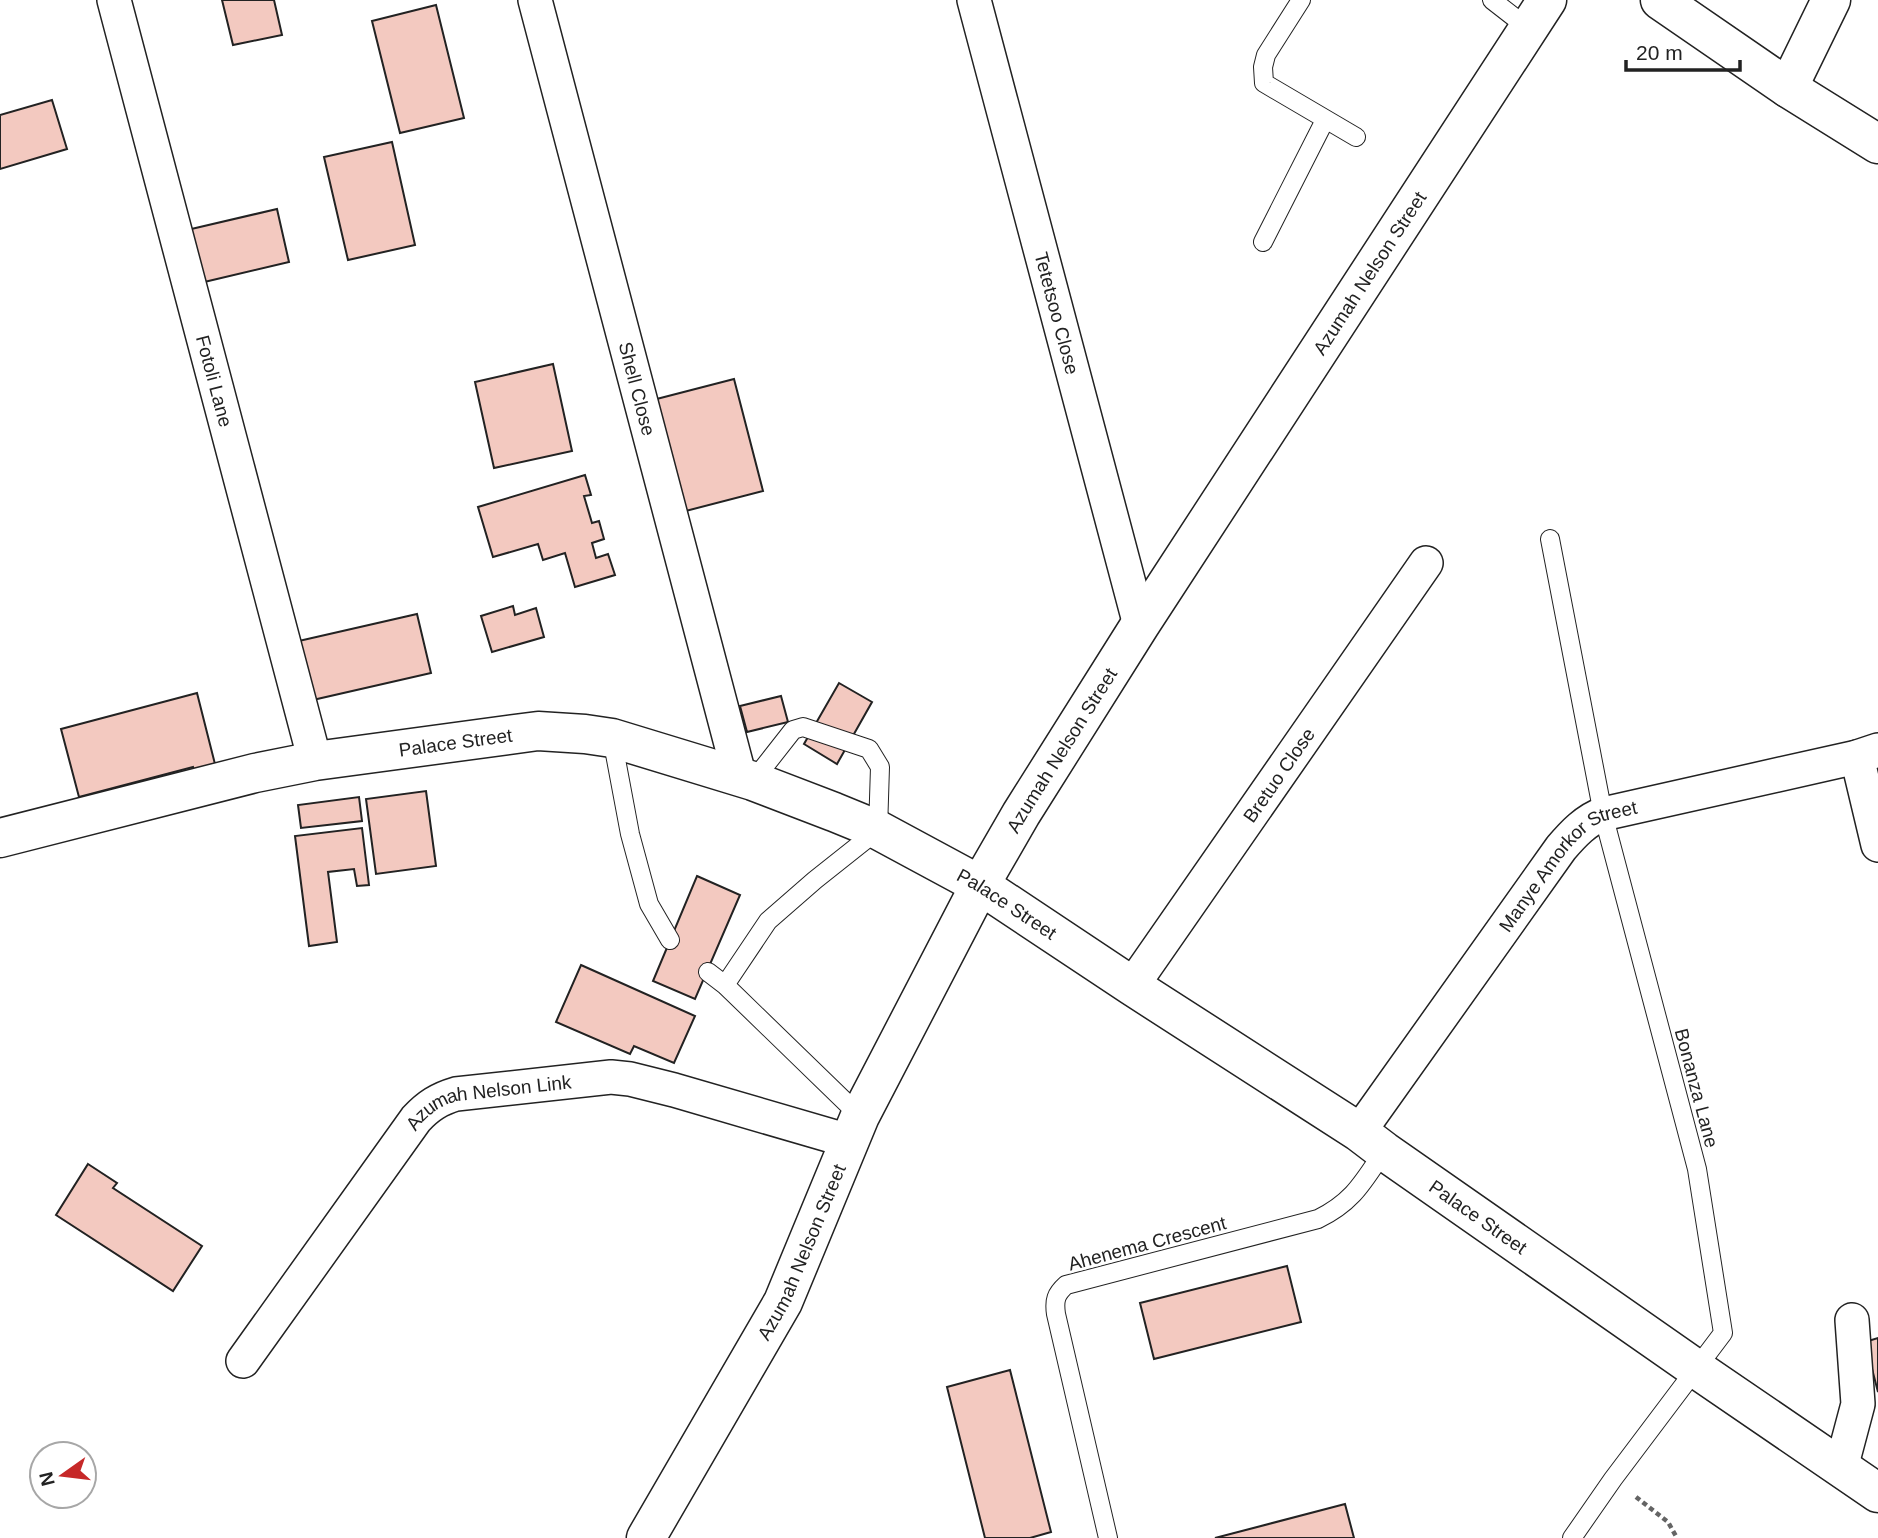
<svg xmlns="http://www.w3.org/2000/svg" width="1878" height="1538" font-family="Arial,sans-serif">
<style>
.building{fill:#f3c9c0;stroke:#222;stroke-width:2}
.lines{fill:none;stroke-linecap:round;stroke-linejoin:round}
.lane-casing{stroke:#222;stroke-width:20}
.street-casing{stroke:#222;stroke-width:36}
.secondary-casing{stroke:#222;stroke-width:41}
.path{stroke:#646464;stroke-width:4.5;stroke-dasharray:5 3.5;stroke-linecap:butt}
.lane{stroke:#fff;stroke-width:18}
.street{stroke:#fff;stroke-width:33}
.secondary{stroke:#fff;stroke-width:38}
.labels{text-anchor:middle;stroke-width:5;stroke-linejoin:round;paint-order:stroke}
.street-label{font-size:19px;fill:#222;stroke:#fff}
</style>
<rect width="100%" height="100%" fill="#fff"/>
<path class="building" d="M222,0H274L282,35L233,45Z
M436,5L464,118L400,133L372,21Z
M52,100L67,149L0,169V115Z
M392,142L415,245L348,260L324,157Z
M277,209L289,262L200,283L187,230Z
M553,364L572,451L494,468L475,382Z
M734,379L763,491L674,514L645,402Z
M585,475L591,495L584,496L592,523L599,521L604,539L592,543L596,558L608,554L615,575L575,587L565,553L543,560L538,544L493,557L478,507Z
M513,606L515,615L536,608L544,637L492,652L481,616Z
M417,614L431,673L304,702L290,643Z
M839,683L872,702L837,764L804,744Z
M197,693L217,772L196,778L193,767L79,797L61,729Z
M781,696L788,722L747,732L740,706Z
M426,791L436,866L376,874L366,799Z
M359,797L362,821L301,828L298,805Z
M362,828L369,885L357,886L354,869L328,872L337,942L309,946L295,836Z
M697,876L740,895L695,999L653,981Z
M581,965L695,1016L674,1063L634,1046L630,1054L556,1022Z
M88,1164L117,1183L113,1188L202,1246L173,1291L56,1215Z
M1287,1266L1301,1322L1154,1359L1140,1303Z
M1878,1338V1392L1865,1342Z
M1010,1370L1051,1532L1030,1538H985L947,1387Z
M1345,1504L1354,1538H1215Z"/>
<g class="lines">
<g class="lane-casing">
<path id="lane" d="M1301,0L1266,55L1263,67L1264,83L1356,137
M1492,0L1528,28
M1263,242L1325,120
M1550,539L1603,814L1697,1169L1723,1333L1613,1479L1572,1538
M612,738L630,834L649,904L670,940
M708,972L725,985L768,921L815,880L878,830L880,767L869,749L803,727L793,730L753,781
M725,985L860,1116
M1108,1538L1056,1314C1054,1300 1056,1294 1066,1285L1318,1219C1353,1202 1363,1182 1384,1151"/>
</g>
<g class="street-casing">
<g id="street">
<path id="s1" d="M114,0L315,761"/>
<path id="s2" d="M535,0L740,778"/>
<path id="s3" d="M974,0L1140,625"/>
<path d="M1857,757L1878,845"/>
<path id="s4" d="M1132,986L1426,563"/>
<path id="s5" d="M1359,1132L1561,848C1573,834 1586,820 1603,814L1857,757L1878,750"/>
<path id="s6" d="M243,1361L416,1119C428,1106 439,1099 456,1094L611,1077L630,1079L674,1090L849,1141"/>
<path d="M1841,1468L1858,1404L1852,1320"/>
</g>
</g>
<g class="secondary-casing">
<g id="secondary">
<path d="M1660,0L1788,88L1878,144"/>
<path d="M1788,88L1831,0"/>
<path id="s7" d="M0,838L255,773L315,761L538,731L585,734L612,738L753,781L834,812L878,830L980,885L1132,986L1359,1132L1384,1151L1695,1368L1878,1493"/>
<path id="s8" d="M646,1538L783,1302L860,1116L980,885L1021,814L1140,625L1547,0"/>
</g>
</g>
<path class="path" d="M1636,1497L1668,1522L1677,1538"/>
<use href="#lane" class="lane"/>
<use href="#street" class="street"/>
<use href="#secondary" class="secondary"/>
</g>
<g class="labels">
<g class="street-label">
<text dy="7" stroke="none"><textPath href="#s8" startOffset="1460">Azumah Nelson Street</textPath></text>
<text dy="7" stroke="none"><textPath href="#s3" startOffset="324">Tetetsoo Close</textPath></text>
<text dy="7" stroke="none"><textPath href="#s1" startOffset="394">Fotoli Lane</textPath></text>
<text dy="7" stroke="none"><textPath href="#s2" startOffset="402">Shell Close</textPath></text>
<text dy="7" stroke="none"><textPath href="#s7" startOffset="466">Palace Street</textPath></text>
<text dy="7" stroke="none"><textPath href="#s8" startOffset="892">Azumah Nelson Street</textPath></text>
<text dy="7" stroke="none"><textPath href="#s4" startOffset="257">Bretuo Close</textPath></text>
<text dy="7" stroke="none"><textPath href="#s5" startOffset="343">Manye Amorkor Street</textPath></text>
<text dy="7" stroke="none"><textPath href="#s7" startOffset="1054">Palace Street</textPath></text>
<text transform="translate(1697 1088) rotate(75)" y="7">Bonanza Lane</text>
<text dy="7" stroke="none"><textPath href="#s6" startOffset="374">Azumah Nelson Link</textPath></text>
<text dy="7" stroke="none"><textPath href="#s7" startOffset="1620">Palace Street</textPath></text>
<text transform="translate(1147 1243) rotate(-15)" y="7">Ahenema Crescent</text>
<text dy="7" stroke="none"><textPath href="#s8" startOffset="326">Azumah Nelson Street</textPath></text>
</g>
</g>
<g transform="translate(63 1475) rotate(256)"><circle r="33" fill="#ffffff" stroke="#a7a7a7" stroke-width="2"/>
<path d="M0-5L12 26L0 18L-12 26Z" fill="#c62828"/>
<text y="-10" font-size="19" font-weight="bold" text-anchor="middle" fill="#222222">N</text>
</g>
<path d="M1626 60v10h114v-10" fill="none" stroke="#222222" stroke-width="3.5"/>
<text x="1636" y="60" font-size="21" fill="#222222" stroke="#ffffff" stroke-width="5" paint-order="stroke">20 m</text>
</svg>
